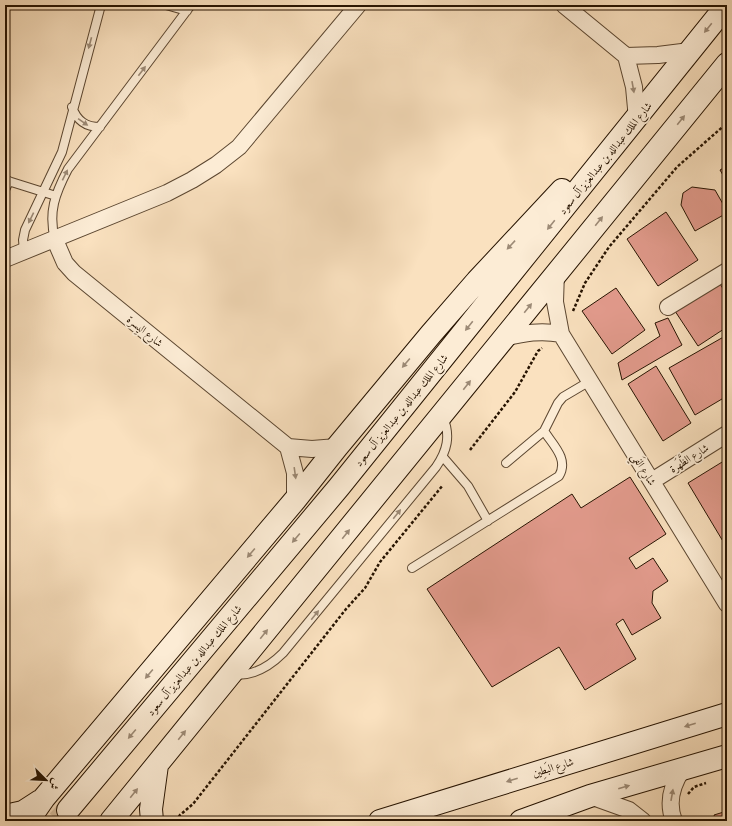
<svg xmlns="http://www.w3.org/2000/svg" width="732" height="826" font-family="Alegreya,Amiri,serif">
<style>
.building{fill:#e39b8d;stroke:#261301}
.lines{fill:none;stroke-linecap:round;stroke-linejoin:round}
.secondary-tunnel{stroke:#dac2a2;stroke-width:22;stroke-dasharray:22 11;stroke-linecap:butt}
.lane-casing{stroke:#5b4630;stroke-width:10}
.street-casing{stroke:#5b4630;stroke-width:18}
.secondary-casing{stroke:#261301;stroke-width:24}
.path{stroke:#261301;stroke-width:2.5;stroke-dasharray:3 2;stroke-linecap:butt}
.lane{stroke:#fcecd5;stroke-width:8}
.street{stroke:#fcecd5;stroke-width:16}
.secondary{stroke:#fcecd5;stroke-width:22}
.oneway{fill:#9c8a76}
.labels{text-anchor:middle;stroke-width:3.5;stroke-linejoin:round;paint-order:stroke}
.street-label{font-size:11px;fill:#261301;stroke:#fcecd5}
</style>
<rect width="100%" height="100%" fill="#fae1bf"/>
<filter id="stains"><feTurbulence type="fractalNoise" baseFrequency=".005" numOctaves="4"/><feColorMatrix values="0 0 0 0 .2 0 0 0 0 .09 0 0 0 0 .02 0 0 0 .5 -.17"/></filter>
<radialGradient id="worn" r=".72"><stop offset=".6" stop-color="#630" stop-opacity="0"/><stop offset="1" stop-color="#630" stop-opacity=".3"/></radialGradient>
<path class="building" d="M727,166V182L720,170Z
M692,187L715,190L727,211V213L695,231L681,205L683,193Z
M666,212L698,260L658,286L627,239Z
M717,279L727,295V327L698,346L673,308Z
M616,288L645,330L612,354L582,311Z
M668,318L682,345L622,380L618,363L660,336L655,323Z
M727,335V396L695,415L669,368Z
M656,366L691,423L663,441L628,384Z
M727,459V548L688,483Z
M630,477L666,534L629,558L636,569L653,558L668,581L653,591L652,603L661,618L632,635L623,619L616,624L636,659L585,690L559,647L492,687L427,589L572,494L581,508Z
M727,811V821H716L714,815Z"/>
<g class="lines">
<path class="secondary-tunnel" d="M58,821L68,810"/>
<g class="lane-casing">
<path id="lane" d="M166,5L187,11
M72,107C77,121 86,127 100,127
M5,180L56,196
M5,190L9,181
M55,240C48,212 55,194 68,169L191,5
M24,251L23,240L25,230L62,152L101,5
M443,457L468,486L488,521
M506,463L544,431L558,403L563,397L590,381
M412,568L559,476C569,459 553,445 544,431
M234,675C254,676 269,667 283,653L436,467C447,451 451,436 443,417"/>
</g>
<g class="street-casing">
<path id="street" d="M564,5L626,56L634,87L637,119
M626,56L658,55L690,51
M55,240L65,263L74,273L288,447L295,473V500
M5,259L167,193L192,180L216,165L239,147L358,5
M556,272L555,302L561,334L727,604
M668,307L727,271
M504,338C524,333 541,330 561,334
M288,447L312,449L337,447
M652,481L727,434
M590,796L629,810L643,821
M674,821C667,803 672,785 682,770"/>
</g>
<g class="secondary-casing">
<path id="secondary" d="M68,810L339,487L727,5
M5,816L23,812L40,801
M28,821L44,798L295,500L337,447L431,334L477,281L562,190
M111,821L727,64
M152,821L151,809L157,765
M380,821L727,714
M521,821L590,796L727,756"/>
</g>
<path class="path" d="M573,311L585,283L609,247L677,167L727,123
M470,450L515,392L538,351L542,348
M688,794L694,787L706,783
M176,821L180,815L193,804L346,609L365,588L380,562L443,485"/>
<use href="#lane" class="lane"/>
<use href="#street" class="street"/>
<use href="#secondary" class="secondary"/>
</g>
<defs><path id="oneway-solid" d="M-6-.8H1V-3.2L6.5 0L1 3.2V.8H-6Z"/></defs>
<g class="oneway">
<use href="#oneway-solid" transform="translate(708 28) rotate(129)"/>
<use href="#oneway-solid" transform="translate(90 43) rotate(105)"/>
<use href="#oneway-solid" transform="translate(142 71) rotate(-53)"/>
<use href="#oneway-solid" transform="translate(633 87) rotate(80)"/>
<use href="#oneway-solid" transform="translate(681 120) rotate(-51)"/>
<use href="#oneway-solid" transform="translate(83 122) rotate(35)"/>
<use href="#oneway-solid" transform="translate(65 175) rotate(-64)"/>
<use href="#oneway-solid" transform="translate(31 218) rotate(116)"/>
<use href="#oneway-solid" transform="translate(599 221) rotate(-51)"/>
<use href="#oneway-solid" transform="translate(551 225) rotate(129)"/>
<use href="#oneway-solid" transform="translate(511 245) rotate(133)"/>
<use href="#oneway-solid" transform="translate(528 308) rotate(-51)"/>
<use href="#oneway-solid" transform="translate(469 326) rotate(129)"/>
<use href="#oneway-solid" transform="translate(406 363) rotate(130)"/>
<use href="#oneway-solid" transform="translate(467 385) rotate(-52)"/>
<use href="#oneway-solid" transform="translate(295 473) rotate(82)"/>
<use href="#oneway-solid" transform="translate(397 514) rotate(-51)"/>
<use href="#oneway-solid" transform="translate(346 534) rotate(-51)"/>
<use href="#oneway-solid" transform="translate(296 538) rotate(130)"/>
<use href="#oneway-solid" transform="translate(251 553) rotate(130)"/>
<use href="#oneway-solid" transform="translate(315 615) rotate(-51)"/>
<use href="#oneway-solid" transform="translate(264 634) rotate(-51)"/>
<use href="#oneway-solid" transform="translate(149 674) rotate(130)"/>
<use href="#oneway-solid" transform="translate(690 725) rotate(163)"/>
<use href="#oneway-solid" transform="translate(132 734) rotate(130)"/>
<use href="#oneway-solid" transform="translate(182 735) rotate(-51)"/>
<use href="#oneway-solid" transform="translate(512 780) rotate(163)"/>
<use href="#oneway-solid" transform="translate(624 787) rotate(-16)"/>
<use href="#oneway-solid" transform="translate(134 793) rotate(-51)"/>
<use href="#oneway-solid" transform="translate(672 795) rotate(-80)"/>
</g>
<g class="labels">
<g class="street-label">
<text transform="translate(605 158) rotate(-51)" y="4">شارع الملك عبدالله بن عبدالعزيز آل سعود</text>
<text transform="translate(145 331) rotate(39)" y="4">شارع اليِسرة</text>
<text transform="translate(401 410) rotate(-51)" y="4">شارع الملك عبدالله بن عبدالعزيز آل سعود</text>
<text transform="translate(689 458) rotate(-32)" y="4">شارع الظَّهَرة</text>
<text transform="translate(644 469) rotate(58)" y="4">شارع الفَي</text>
<text transform="translate(194 660) rotate(-50)" y="4">شارع الملك عبدالله بن عبدالعزيز آل سعود</text>
<text transform="translate(553 767) rotate(-17)" y="4">شارع البَطِين</text>
</g>
</g>
<rect width="732" height="826" fill="none" stroke="#fae1bf" stroke-width="20"/>
<rect x="6" y="6" width="720" height="814" fill="none" stroke="#261301" stroke-width="2"/>
<rect x="10" y="10" width="712" height="806" fill="none" stroke="#261301"/>
<g transform="translate(46 780) rotate(114)" stroke="#fcecd5" stroke-width="3" paint-order="stroke">
<path d="M0-3L7 15L0 10L-7 15Z" fill="#261301"/>
<text y="-6" font-size="11" font-weight="bold" text-anchor="middle" fill="#261301">ش</text>
</g>
<rect width="100%" height="100%" filter="url(#stains)"/>
<rect width="100%" height="100%" fill="url(#worn)"/>
</svg>
